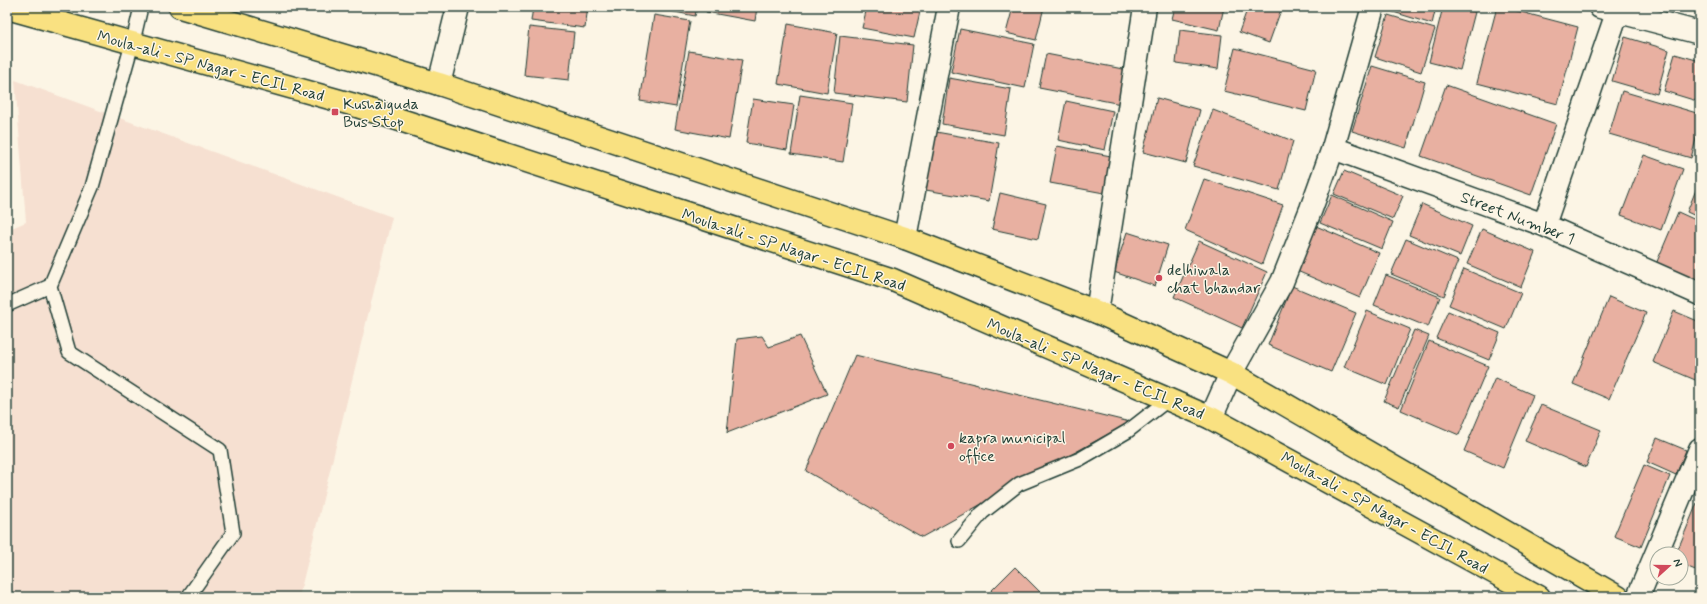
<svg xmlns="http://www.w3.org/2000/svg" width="1707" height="604" font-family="Mynerve,sans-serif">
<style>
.built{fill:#f6e0d1}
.building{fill:#e8b0a1;stroke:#1f3d34}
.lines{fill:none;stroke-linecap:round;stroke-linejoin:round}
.service-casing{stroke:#1f3d34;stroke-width:16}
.minor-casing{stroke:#1f3d34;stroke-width:25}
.tertiary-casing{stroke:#1f3d34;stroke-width:25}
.primary-casing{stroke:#1f3d34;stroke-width:25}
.service{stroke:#fcf5e5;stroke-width:13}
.minor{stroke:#fcf5e5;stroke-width:22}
.tertiary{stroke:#fcf5e5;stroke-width:22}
.primary{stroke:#f9e181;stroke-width:22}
.poi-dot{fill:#d1495b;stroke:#fcf5e5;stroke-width:1.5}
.labels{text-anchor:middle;stroke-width:3;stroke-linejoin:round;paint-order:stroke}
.street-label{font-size:16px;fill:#1f3d34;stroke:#fcf5e5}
.poi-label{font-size:16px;fill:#1f3d34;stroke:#fcf5e5;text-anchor:start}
</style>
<rect width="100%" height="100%" fill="#fcf5e5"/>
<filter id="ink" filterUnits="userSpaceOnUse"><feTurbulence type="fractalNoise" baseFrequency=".025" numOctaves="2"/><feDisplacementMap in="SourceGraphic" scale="8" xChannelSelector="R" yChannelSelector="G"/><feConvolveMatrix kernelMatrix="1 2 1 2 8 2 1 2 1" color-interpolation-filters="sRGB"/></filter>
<g filter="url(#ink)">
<path class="built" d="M15,80L392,217L299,597H7V230L26,222Z"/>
<path class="building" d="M533,7H588L585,28L531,21Z
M649,7H697L695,16Z
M707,7H757L755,21L706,12Z
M867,7H921L914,38L862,28Z
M1013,7H1044L1036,40L1006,33Z
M1175,7H1224L1219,30L1172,19Z
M1248,7H1282L1269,43L1239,32Z
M1392,7H1436L1432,24L1390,11Z
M1443,7H1458L1475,12L1460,70L1429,62Z
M1497,7H1502L1578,27L1558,104L1477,83Z
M654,15L690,21L676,107L640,101Z
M1388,15L1435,29L1421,72L1375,57Z
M788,24L837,33L827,93L778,84Z
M529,27L574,32L569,80L524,75Z
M960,29L1034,44L1025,88L951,72Z
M1180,30L1222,35L1218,69L1176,63Z
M840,36L913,45L907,102L834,93Z
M1625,37L1669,50L1657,94L1612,81Z
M1235,48L1316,69L1306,111L1224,91Z
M689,51L742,60L729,139L675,129Z
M1046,54L1128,70L1121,104L1039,88Z
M1675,54L1700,61V102L1664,91Z
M1372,66L1425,82L1406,148L1352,131Z
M949,78L1011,89L1004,135L942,124Z
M1446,85L1556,124L1531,195L1421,156Z
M1622,91L1700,114V124L1691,158L1609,134Z
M800,95L852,103L843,162L791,154Z
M1157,98L1200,110L1186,163L1143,152Z
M753,99L794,105L787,150L746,143Z
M1066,101L1113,111L1105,150L1058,140Z
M1213,110L1293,141L1279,190L1193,166Z
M936,132L999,143L989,201L926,190Z
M1057,146L1111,156L1104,193L1050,183Z
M1644,155L1683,169L1661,230L1621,215Z
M1344,171L1403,196L1393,219L1334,194Z
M1204,179L1283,205L1262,264L1185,230Z
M1700,180V218L1687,212Z
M1000,193L1046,204L1038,239L992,229Z
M1332,195L1393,222L1382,249L1320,223Z
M1422,204L1472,226L1460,256L1409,235Z
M1678,212L1700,222V275L1697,281L1656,264Z
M1316,226L1379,253L1360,298L1297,271Z
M1482,229L1535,252L1521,287L1467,264Z
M1127,232L1168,245L1155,286L1114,272Z
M1406,239L1458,261L1444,296L1391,274Z
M1199,241L1267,272L1242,328L1174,297Z
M1464,269L1521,293L1506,329L1449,305Z
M1386,275L1440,297L1428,327L1374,305Z
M1292,286L1356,313L1331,372L1268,345Z
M1609,297L1646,313L1609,399L1573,384Z
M1367,311L1410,329L1387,385L1344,367Z
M1448,311L1500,333L1489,360L1436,338Z
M1674,311L1700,322V382L1653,362Z
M1414,330L1429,336L1399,407L1384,401Z
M762,336L769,347L800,336L827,394L727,433L737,339Z
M1429,341L1488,366L1459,435L1401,410Z
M855,355L1130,422L922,537L806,471Z
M1495,378L1533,395L1503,468L1464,451Z
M1541,405L1601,430L1586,467L1525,441Z
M1657,438L1686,450L1676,475L1647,462Z
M1644,465L1670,476L1641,547L1614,536Z
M1697,503L1700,505V572L1681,564V554H1676Z
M1015,567L1045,597H985Z"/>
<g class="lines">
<g class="service-casing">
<path id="service" d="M132,44L92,187L50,286L69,352L220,450L233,533L188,597
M131,50L141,7
M7,305L50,286
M959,541L982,513L1019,484L1080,459L1128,431L1169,399"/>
</g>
<g class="minor-casing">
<path id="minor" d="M1600,7L1700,33
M439,84L458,7
M1333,148L1544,225L1700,294
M1544,225L1619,7
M905,238L949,7
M1097,312L1145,7
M1638,597L1700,449"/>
</g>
<g class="tertiary-casing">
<path id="tertiary" d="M1211,418L1231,373L1282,282L1311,209L1333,148L1373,7"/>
</g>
<g class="primary-casing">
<path id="primary" d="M180,7L439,84L905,238L1097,312L1231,373L1618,597
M7,8L351,104L893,280L1211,418L1539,597"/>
</g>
<use href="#service" class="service"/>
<use href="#minor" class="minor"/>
<use href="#tertiary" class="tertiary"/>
<use href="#primary" class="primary"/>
</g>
</g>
<g class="poi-dot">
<rect x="331" y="108" width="8" height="8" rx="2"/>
<circle cx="1159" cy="278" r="4"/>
<circle cx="951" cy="446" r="4"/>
</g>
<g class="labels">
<g class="street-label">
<text transform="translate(211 65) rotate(15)" y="6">Moula-ali - SP Nagar - ECIL Road</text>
<text transform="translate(1518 217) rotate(21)" y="6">Street Number 1</text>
<text transform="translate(794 249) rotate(18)" y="6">Moula-ali - SP Nagar - ECIL Road</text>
<text transform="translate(1096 368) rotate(23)" y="6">Moula-ali - SP Nagar - ECIL Road</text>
<text transform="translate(1385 512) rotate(29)" y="6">Moula-ali - SP Nagar - ECIL Road</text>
</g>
<g class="poi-label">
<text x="343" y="109">Kushaiguda<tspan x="343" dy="18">Bus Stop</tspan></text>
<text x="1167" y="275">delhiwala<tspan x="1167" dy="18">chat bhandar</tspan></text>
<text x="959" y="443">kapra municipal<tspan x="959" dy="18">office</tspan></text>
</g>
</g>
<rect width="1707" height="604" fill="none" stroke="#fcf5e5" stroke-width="24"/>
<rect x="12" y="12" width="1683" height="580" fill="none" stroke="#1f3d34" stroke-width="1.5" filter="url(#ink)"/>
<g transform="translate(1669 566) rotate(69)"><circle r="19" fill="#fcf5e5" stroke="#a4ab9e"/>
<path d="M0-3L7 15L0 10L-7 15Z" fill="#d1495b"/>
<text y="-6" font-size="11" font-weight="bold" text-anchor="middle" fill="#1f3d34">N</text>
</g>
</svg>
